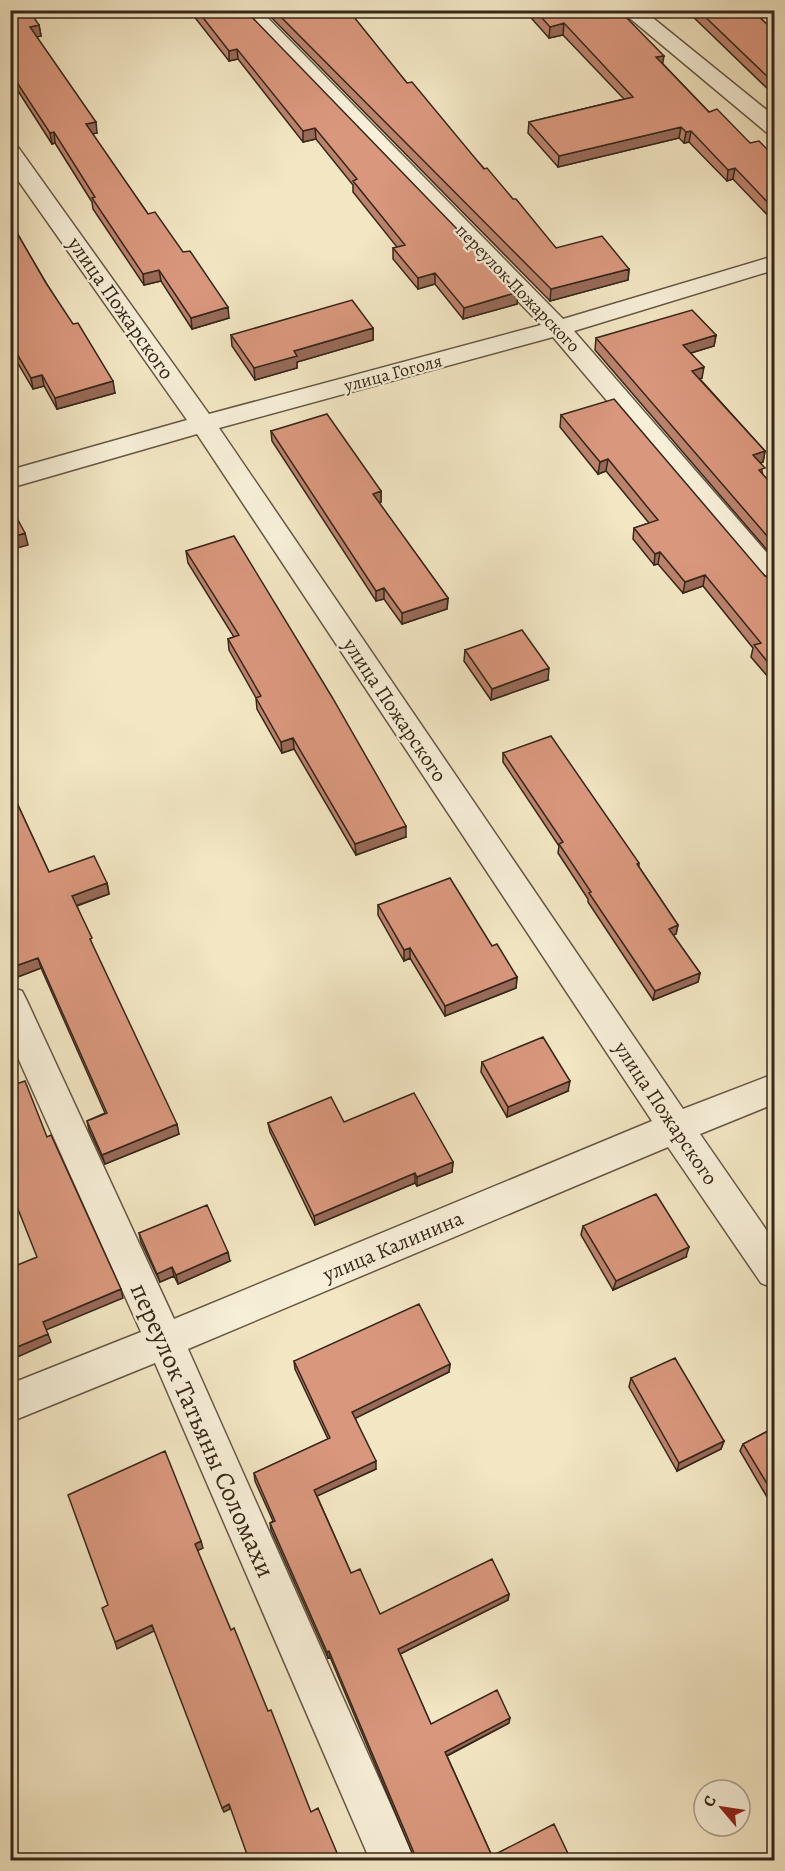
<svg xmlns="http://www.w3.org/2000/svg" width="785" height="1871" font-family="Alegreya,serif">
<style>
.lines{fill:none;stroke-linecap:round;stroke-linejoin:round}
.street-casing{stroke:#655744;stroke-width:3}
.street{fill:#f7efd8;fill-rule:evenodd}
.wall{fill:#bb826c;stroke:#362719;stroke-width:1.5}
.shaded-wall{fill:#986a58;stroke:#362719;stroke-width:1.5}
.building{fill:#d9977d;stroke:#362719;stroke-width:1.5}
.labels{text-anchor:middle;stroke-width:4.5;stroke-linejoin:round;paint-order:stroke}
.far-street-label{font-size:18px;fill:#362719;stroke:#f7efd8}
.street-label{font-size:21px;fill:#362719;stroke:#f7efd8}
.near-street-label{font-size:26px;fill:#362719;stroke:#f7efd8}
</style>
<rect width="100%" height="100%" fill="#f2e6c3"/>
<filter id="stains"><feTurbulence type="fractalNoise" baseFrequency=".00333" numOctaves="4"/><feColorMatrix values="0 0 0 0 .2 0 0 0 0 .09 0 0 0 0 .02 0 0 0 .5 -.17"/></filter>
<radialGradient id="worn" r=".72"><stop offset=".6" stop-color="#630" stop-opacity="0"/><stop offset="1" stop-color="#630" stop-opacity=".3"/></radialGradient>
<g class="lines">
<g class="street-casing">
<path id="street" d="M238,10H260L563,319L774,256V270L574,331L774,561V589L764,586L553,337L219,428L683,1109L774,1074V1104L700,1134L774,1241V1288L761,1283L668,1147L188,1349L415,1860H370L155,1363L10,1422V1384L141,1332L10,1040V987L22,991L27,1001L174,1319L652,1121L197,434L10,488V470L187,420L10,169V145L18,147L209,414L541,325Z
M620,10H643L774,116V134L766,132Z"/>
</g>
<use href="#street" class="street"/>
</g>
<path class="wall" d="M10,10L39,25L41,36L36,37L97,133L92,134L148,214L229,318L192,329L161,281L144,285L93,209L92,202L55,143L52,144L13,83L10,84Z
M189,10H245L517,304L463,319L435,284L418,289L393,259V248L397,247L353,192V185L316,139L303,142L238,59L229,61Z
M264,10H347L407,83L556,248L629,269L628,280L550,301Z
M524,10H619L663,64L709,112L750,143L774,156V222L733,179L727,181L689,142L684,143L679,138L558,167L528,133L529,122L624,99L563,35L549,38Z
M686,10H752L771,28H774V95Z
M10,221L46,283L115,393L57,409L44,386L33,389L10,350Z
M373,328V340L297,362V368L255,380L232,346L231,335Z
M716,335L714,346L691,353L702,378L700,379L765,451L763,462L760,463L763,475L774,487V558L595,350L596,338Z
M561,415L765,576L774,578V684L751,657L753,648L703,586L683,593L658,564L654,565L633,539L634,528L649,523L606,471L598,474L560,427Z
M271,431L381,491V502L379,503L448,598L447,609L402,624L384,599L376,601L272,441Z
M186,551L406,837L356,855L294,749L282,753L257,709L256,698L229,650L228,639L234,637L188,563Z
M465,650L548,680L491,700L464,661Z
M503,753L639,863V867L678,925L676,934L673,935L700,973L698,982L653,1000L588,902V899L558,853L559,846L503,762Z
M10,788L49,872L107,883L109,894L77,906L94,949L179,1134L105,1164L89,1130L87,1121L105,1113L41,968L10,980Z
M378,905L492,946L517,977L516,988L445,1016L410,958L404,961L378,915Z
M482,1062L568,1091L507,1117L481,1072Z
M344,1122L453,1162L452,1172L417,1186L415,1183L315,1225L270,1132L268,1123Z
M583,1226L686,1257L613,1290L581,1235Z
M139,1233L230,1261L178,1284L174,1276L160,1282L141,1242Z
M294,1361L450,1364L449,1372L355,1418L376,1469L317,1496L351,1573L380,1614L509,1594L508,1600L400,1654L431,1724L509,1723L447,1756L492,1856L571,1860H415L330,1657L328,1658L271,1530L270,1523L273,1521L255,1481L254,1473L328,1439L295,1369Z
M631,1378L724,1441L721,1449L677,1471L629,1387Z
M774,1428V1509L740,1451L743,1444Z"/>
<path class="shaded-wall" d="M564,23L563,35L549,38L550,27Z
M39,25L41,36L32,38L30,27Z
M237,49L238,59L229,61V51Z
M664,56L662,67L656,57Z
M10,72L13,83L10,84Z
M96,122L97,133L87,135L86,124Z
M681,127L679,138L558,167L559,156Z
M315,128L316,139L303,142V131Z
M691,131L689,142L684,143L686,132Z
M54,132L55,143L52,144L50,133Z
M735,168L733,179L727,181L728,170Z
M629,269L628,280L550,301L551,289Z
M159,270L161,281L144,285L143,274Z
M435,273V284L418,289V278Z
M518,292L517,304L463,319L464,308Z
M228,307L229,318L192,329L191,318Z
M373,328V340L297,362V368L255,380L254,368L294,351Z
M716,335L714,346L681,356L683,345Z
M704,367L702,378L690,382L692,371Z
M42,375L44,386L33,389L31,378Z
M113,381L115,393L57,409L55,398Z
M765,451L763,462L750,467L753,455Z
M608,459L606,471L598,474L600,462Z
M381,491V502L373,505V494Z
M25,533L28,545L10,550V538Z
M660,552L658,564L654,565L655,554Z
M705,575L703,586L683,593L685,582Z
M384,588V599L376,601V591Z
M448,598L447,609L402,624V613Z
M549,668L548,680L491,700L492,689Z
M293,738L294,749L282,753L281,742Z
M406,826V837L356,855L355,844Z
M107,883L109,894L75,906L72,896Z
M678,925L676,934L667,938L669,929Z
M410,948V958L404,961V950Z
M38,958L41,968L10,980V968Z
M700,973L698,982L653,1000L655,991Z
M517,977L516,988L445,1016V1006Z
M570,1081L568,1091L507,1117L508,1107Z
M177,1124L179,1134L105,1164L102,1155Z
M453,1162L452,1172L417,1186V1177Z
M415,1173V1183L315,1225L314,1216Z
M689,1247L686,1257L613,1290L616,1281Z
M228,1252L230,1261L178,1284L176,1275Z
M172,1267L174,1276L160,1282L157,1274Z
M121,1289L123,1298L46,1330L43,1322Z
M48,1334L51,1342L13,1359L10,1350Z
M450,1364L449,1372L352,1420V1412Z
M724,1441L721,1449L677,1471L679,1463Z
M376,1461V1469L315,1497L314,1490Z
M201,1541L203,1548L197,1551L195,1544Z
M509,1594L508,1600L398,1655V1649Z
M152,1625L154,1631L117,1649L115,1642Z
M329,1651L330,1657L328,1658L327,1652Z
M510,1718L509,1723L444,1757L445,1752Z
M229,1804L230,1809L224,1812L222,1808Z"/>
<path class="building" d="M10,10H29L39,25L30,27L96,122L86,124L148,214L155,212L183,252L190,251L228,307L191,318L159,270L143,274L92,198L95,197L54,132L50,133L10,72Z
M197,10H245L518,292L464,308L435,273L418,278L393,248L405,245L353,181L357,179L315,128L303,131L237,49L229,51Z
M274,10H347L354,17L407,83L412,82L484,169L487,168L513,199H516L556,248L602,236L629,269L551,289Z
M535,10H619L664,56L656,57L709,112L717,109L750,143L759,141L774,156V209L735,168L728,170L691,131L686,132L681,127L559,156L529,122L633,97L564,23L550,27Z
M698,10H752L771,28H774V83Z
M10,221L46,283L73,324L78,323L113,381L55,398L42,375L31,378L10,342Z
M352,300L373,328L294,351L297,356L254,368L231,335Z
M692,310L716,335L683,345L704,367L692,371L765,451L753,455L765,468L759,470L774,487V544L596,338Z
M614,399L765,576L774,579V670L754,645L761,643L705,575L685,582L660,552L655,554L634,528L658,520L608,459L600,462L561,415Z
M327,414L381,491L373,494L448,598L402,613L384,588L376,591L271,431Z
M10,505L25,533L10,538Z
M234,536L332,697L406,826L355,844L293,738L281,742L256,698L261,696L228,639L239,635L186,551Z
M522,630L549,668L492,689L465,650Z
M551,736L639,863L637,864L678,925L669,929L700,973L655,991L589,893L591,892L559,844L563,842L503,753Z
M10,788L49,872L94,856L107,883L72,896L92,938L90,939L177,1124L102,1155L87,1121L107,1113L38,958L10,968Z
M450,878L492,946L497,944L517,977L445,1006L410,948L404,950L378,905Z
M543,1037L570,1081L508,1107L482,1062Z
M25,1081L47,1137L51,1135L121,1289L43,1322L48,1334L10,1350V1268L37,1257L10,1189V1086Z
M414,1093L453,1162L417,1177L415,1173L314,1216L268,1123L331,1097L344,1122Z
M656,1194L689,1247L616,1281L583,1226Z
M207,1205L228,1252L176,1275L172,1267L157,1274L139,1233Z
M419,1304L450,1364L352,1412L376,1461L314,1490L351,1573L360,1569L380,1614L492,1559L509,1594L398,1649L431,1724L497,1690L510,1718L445,1752L492,1856L554,1824L571,1860H417L329,1651L327,1652L270,1523L275,1521L254,1473L330,1438L294,1361Z
M675,1358L724,1441L679,1463L631,1378Z
M774,1428V1495L743,1444Z
M165,1451L201,1541L195,1544L231,1630L234,1628L268,1711L271,1710L311,1812L318,1808L340,1860H249L229,1804L222,1808L152,1625L115,1642L102,1608L108,1605L68,1495Z"/>
<g class="labels">
<g class="far-street-label">
<text transform="translate(518 288) rotate(46)" y="6">переулок Пожарского</text>
<text transform="translate(393 373) rotate(-15)" y="6">улица Гоголя</text>
</g>
<g class="street-label">
<text transform="translate(121 308) rotate(55)" y="7">улица Пожарского</text>
<text transform="translate(395 710) rotate(56)" y="7">улица Пожарского</text>
<text transform="translate(666 1113) rotate(56)" y="7">улица Пожарского</text>
<text transform="translate(393 1246) rotate(-23)" y="7">улица Калинина</text>
</g>
<g class="near-street-label">
<text transform="translate(203 1430) rotate(66)" y="9">переулок Татьяны Соломахи</text>
</g>
</g>
<rect width="785" height="1871" fill="none" stroke="#f2e6c3" stroke-width="36"/>
<rect x="12" y="12" width="761" height="1847" fill="none" stroke="#362719" stroke-width="3"/>
<rect x="18" y="18" width="749" height="1835" fill="none" stroke="#362719" stroke-width="1.5"/>
<g transform="translate(722 1808) rotate(299)"><circle r="28" fill="#f7efd8" stroke="#aa9f8c" stroke-width="1.5"/>
<path d="M0-4.5L10 22L0 15L-10 22Z" fill="#8f2418"/>
<text y="-9" font-size="16" font-weight="bold" text-anchor="middle" fill="#362719">С</text>
</g>
<rect width="100%" height="100%" filter="url(#stains)"/>
<rect width="100%" height="100%" fill="url(#worn)"/>
</svg>
